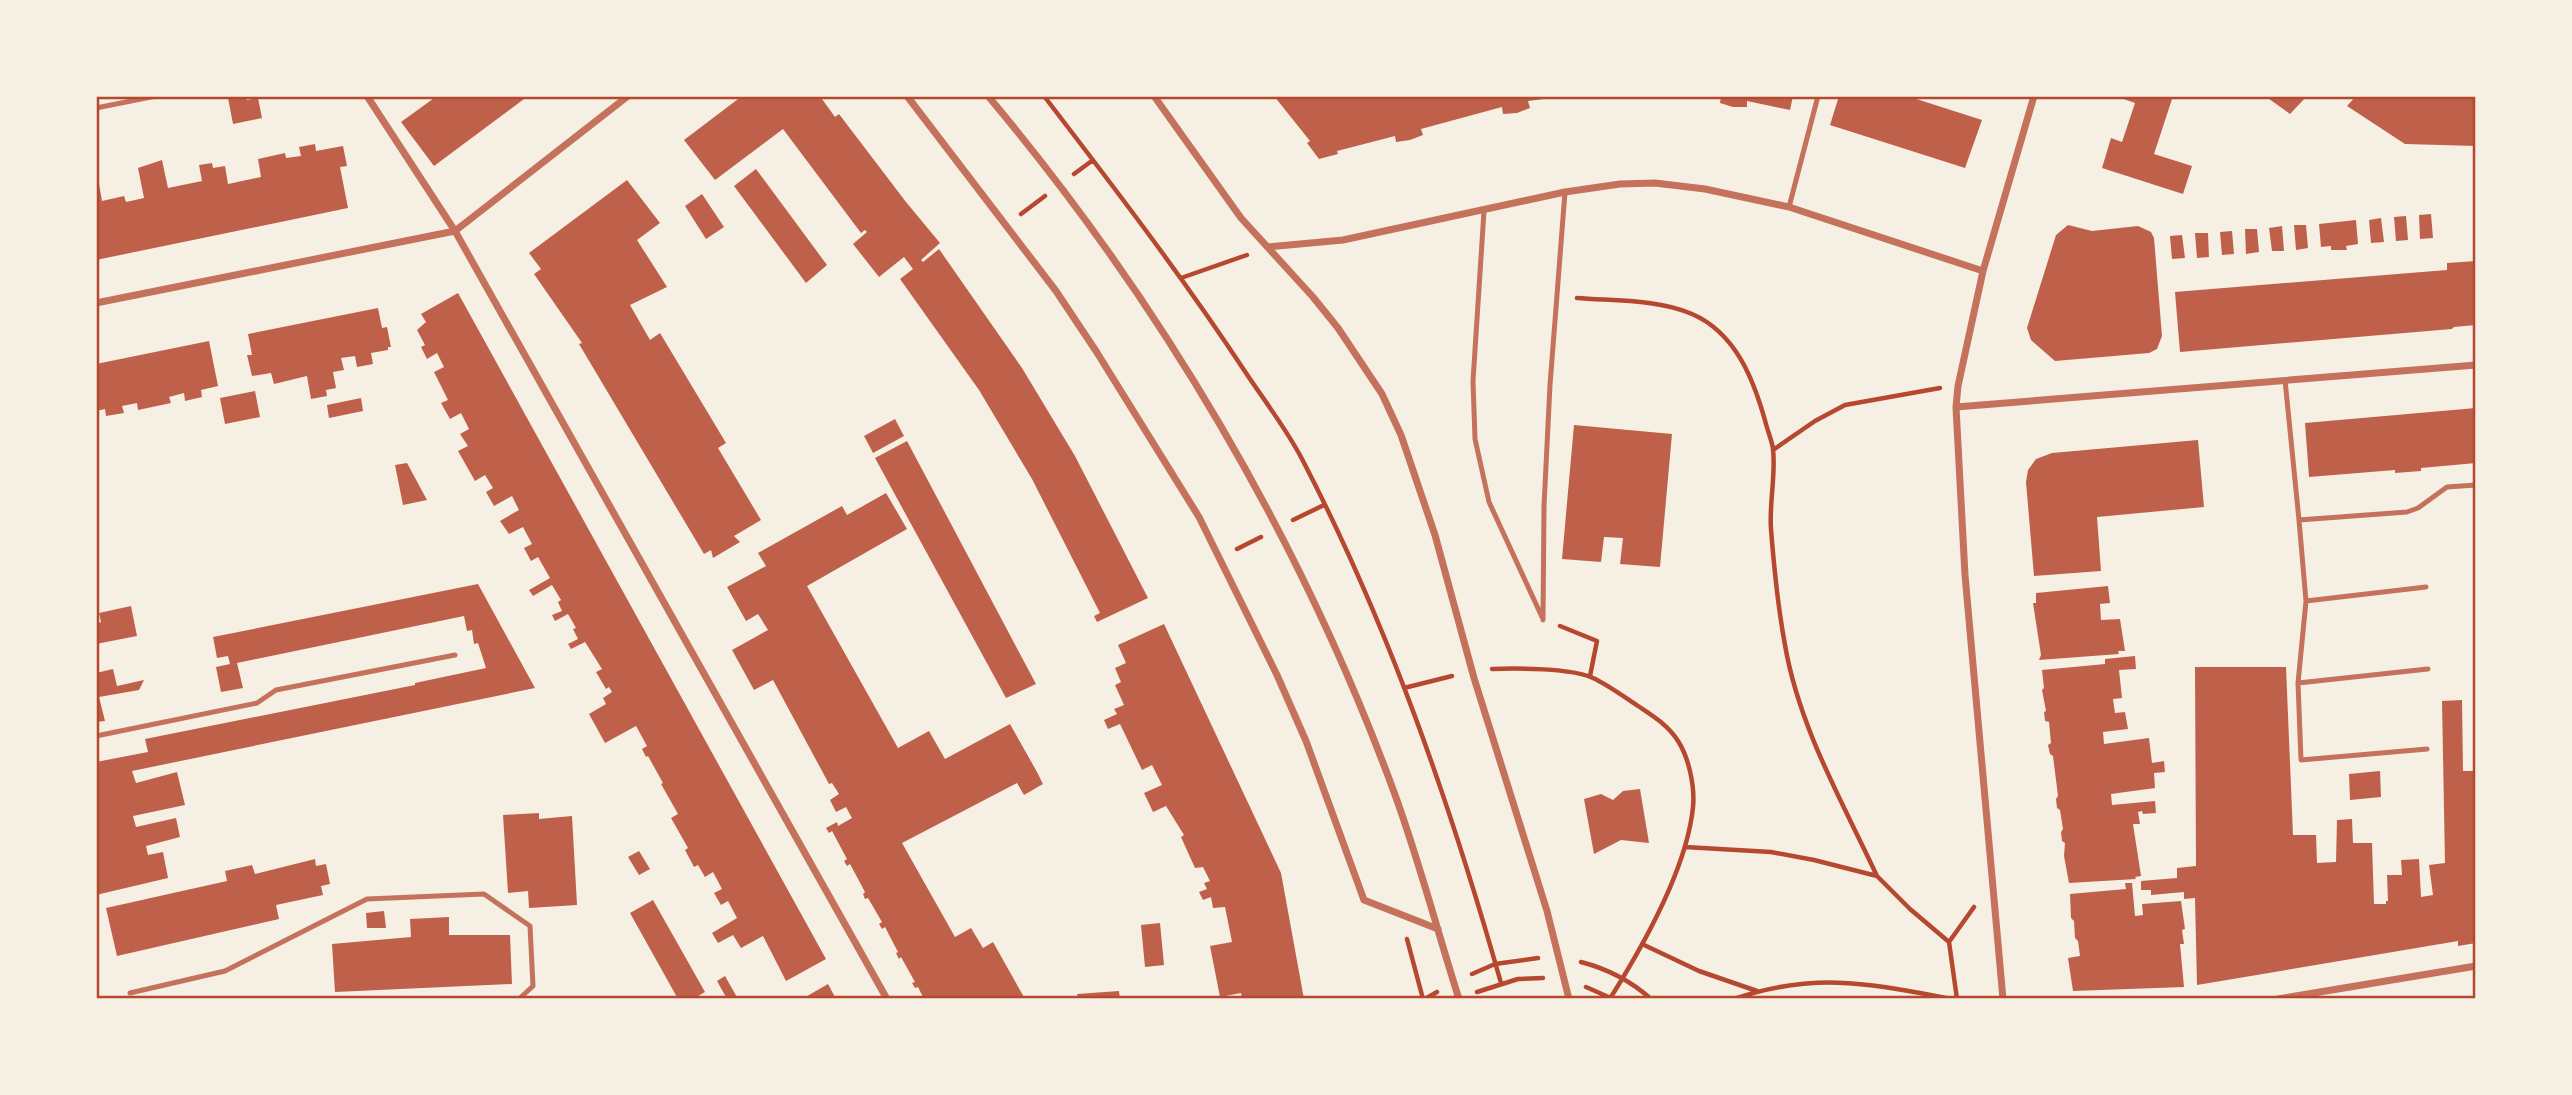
<svg xmlns="http://www.w3.org/2000/svg" width="2572" height="1095" font-family="Cabin,sans-serif">
<style>
.building{fill:#bf614a}
.lines{fill:none;stroke-linecap:round;stroke-linejoin:round}
.path{stroke:#b5482f;stroke-width:4.5}
.service{stroke:#c5725c;stroke-width:5}
.minor{stroke:#c5725c;stroke-width:7}
.neatline{fill:none;stroke:#b5482f;stroke-width:2.5}
</style>
<rect width="100%" height="100%" fill="#f6efe4"/>
<path class="building" d="M246,96L247,100L258,98L262,118L233,124L228,98Z
M437,96H528L434,166L401,122Z
M742,96H825L822,99L835,117L839,114L906,202L940,243L921,260L923,262L939,249L1022,368L1075,456L1148,598L1097,622L1094,616L1100,613L1032,479L979,390L900,279L913,269L904,257L879,277L853,244L867,232L865,230L861,233L783,129L715,180L684,140Z
M1274,96H1551L1552,98L1528,101L1530,108L1517,113L1503,114L1502,107L1421,129L1423,135L1410,140L1396,142L1395,136L1337,151L1338,154L1319,159L1307,143L1310,141Z
M1721,96H1793L1790,110L1747,101V107H1733L1720,103Z
M1839,96H1907L1982,120L1965,168L1830,125Z
M2115,96H2173L2154,154L2192,166L2183,194L2102,168L2111,138L2122,142L2135,103Z
M2265,96H2307L2290,114Z
M2356,96H2476V146L2405,144L2347,106Z
M315,144L316,151L343,146L347,166L340,167L348,208L96,260V184H99L102,201L124,196L126,202L144,198L138,168L162,160L168,188L202,181L199,165L212,163L213,168L225,166L228,184L261,177L258,159L285,153L286,158L301,156L299,147Z
M756,169L827,265L806,283L734,186Z
M627,180L660,223L637,240L667,287L630,305L650,340L660,333L726,443L718,448L761,520L734,536L740,542L713,558L711,550L704,554L579,344L582,343L534,274L541,269L529,253Z
M702,194L724,227L706,239L685,206Z
M2431,214L2433,238L2420,239L2419,215Z
M2406,216L2408,240L2396,241L2394,217Z
M2381,218L2384,242L2371,243L2369,220Z
M2356,220L2358,244L2346,246L2347,250H2331V246L2321,247L2319,224Z
M2068,225L2092,231L2138,226L2151,232L2154,238L2162,336L2157,349L2149,353L2055,361L2031,340L2027,328L2056,235Z
M2294,225H2306L2308,248L2296,250Z
M2282,226L2284,251H2272L2269,228Z
M2245,229H2257L2259,252L2246,254Z
M2232,231L2234,254L2222,255L2220,232Z
M2195,233H2208L2209,257L2197,258Z
M2182,235L2185,258L2172,259L2170,236Z
M2476,261V325L2454,327L2452,329L2180,352L2175,292L2447,270V263Z
M458,293L826,959L786,981L763,936L741,948L733,935L718,943L712,933L737,918L728,901L721,905L714,893L722,889L713,872L705,877L698,865L694,867L685,850L688,848L671,818L678,814L661,784L663,783L648,756L646,757L642,749L647,746L636,726L605,743L589,714L606,704L603,698L612,692L609,687L606,689L596,672L602,669L585,642L571,649L568,644L578,639L573,629L576,628L568,614L555,621L552,615L562,611L558,602L561,600L552,585L533,596L529,590L550,578L538,557L531,561L524,548L532,544L523,527L509,534L500,521L519,510L512,496L494,506L486,492L493,488L485,475L475,481L458,451L468,446L460,434L469,429L461,413L450,419L441,403L448,400L434,372L444,367L437,353L427,359L421,347L425,345L417,330L426,322L421,314Z
M378,308L382,328L387,327L391,347H388V350L371,353L373,364L357,367L355,356L341,358L344,370L333,372L336,388L326,390L327,396L311,399L307,376L274,384L271,373L252,376L247,355H252L248,334Z
M209,341L218,386L201,390L202,397L185,401L184,393L169,397L171,403L138,410L137,403L122,406L124,413L106,416L105,409L96,411V364Z
M255,391L260,417L225,424L220,398Z
M361,398L363,411L329,418L327,405Z
M2476,408V463L2421,468V471L2395,473V470L2309,477L2305,423Z
M895,419L904,436L873,453L864,436Z
M1574,425L1672,434L1660,567L1620,564L1623,538L1604,537L1601,562L1562,559Z
M2198,440L2204,507L2097,517L2101,571L2034,576L2026,482L2028,470L2036,459L2052,453Z
M907,441L1011,637L1036,684L1006,698L875,458Z
M407,463L427,500L403,505L395,465Z
M886,493L907,529L807,586L898,748L929,731L945,759L1010,724L1037,772L1043,784L1024,795L1017,783L902,843L955,937L971,928L983,948L993,942L1025,999H924L918,987L915,988L912,983L915,982L901,957L899,959L896,953L898,952L885,927L882,929L879,924L882,922L868,898L865,899L863,894L865,892L850,864L847,866L844,861L847,859L832,831L829,833L826,828L837,822L838,826L852,818L846,807L836,812L830,800L839,794L832,783L829,784L773,680L754,690L732,650L768,630L758,614L746,621L727,587L766,566L758,553L842,506L847,515Z
M478,584L535,688L132,771L136,783L177,772L185,805L133,816L136,827L176,818L180,837L146,846L148,855L163,852L168,878L96,895V762L148,752L145,739L415,685V683L486,668L478,643L474,644L472,630L467,631L464,616L237,663L243,688L221,692L216,667L230,664L228,656L217,658L213,637Z
M2108,586L2110,603L2100,604L2101,620L2120,619L2125,651H2118L2119,654L2039,660L2041,655L2033,603H2036V593Z
M131,606L137,636L96,644V624L101,622L99,613Z
M1164,624L1281,873L1304,999H1242L1241,993L1220,997L1210,946L1232,942L1225,907L1213,908L1211,897L1203,900L1199,892L1207,889L1204,883L1210,881L1203,867L1195,868L1181,837L1184,835L1166,806L1153,812L1144,793L1162,785L1152,765L1142,770L1120,724L1108,729L1104,720L1117,714L1114,709L1124,705L1115,685L1121,682L1115,668L1126,663L1118,645Z
M2135,656L2136,669L2119,670L2122,698L2113,699L2115,713L2125,712L2128,729L2103,732L2104,744L2149,738L2152,763L2164,761L2165,772L2154,773L2155,788L2111,794L2112,805L2155,801L2156,813L2143,814L2142,811L2138,812L2140,824H2133L2141,876L2135,877L2136,879L2069,883L2064,856L2065,843L2062,841L2061,832L2063,829L2060,810L2057,808L2056,799L2058,796L2053,756L2050,754L2048,745L2051,743L2049,722L2045,721L2044,712L2046,711L2042,690L2044,688L2042,670L2105,664V659Z
M2195,667H2286L2293,835H2316L2317,863L2336,862L2337,820L2352,819L2353,843H2372L2374,904H2386V901H2388L2387,875H2402L2401,860L2419,859L2421,897L2433,895L2429,865L2445,863L2442,701L2462,700L2463,771H2476V943L2458,946V941L2197,985L2195,898L2184,899V892L2151,895V890H2141V881L2177,878V868L2196,866Z
M113,669L117,686L144,680L139,690L99,697L105,721L96,722V673Z
M2380,771L2381,797L2350,800L2349,774Z
M1640,789L1649,843L1621,840L1594,854L1584,799L1601,794L1613,800L1623,791Z
M539,813V819L572,816L577,905L529,908L528,891L508,893L503,815Z
M639,851L650,869L639,875L628,857Z
M315,859L316,866L326,864L330,884L321,886L323,895L276,905L279,919L117,956L106,908L227,881L225,871L252,865L255,874Z
M2125,883H2132L2135,916L2143,915L2142,904L2181,901L2185,929L2182,930L2184,944H2180L2184,987L2073,991L2068,958L2080,956L2078,941L2075,938L2074,921L2071,918L2070,894L2126,889Z
M653,900L705,992L693,999H678L630,913Z
M384,911L386,928H367L366,913Z
M449,917V935H510L512,984L335,992L332,944L411,937L410,919Z
M1160,923L1164,965L1145,967L1141,925Z
M725,976L738,999H727L717,981Z
M828,984L836,999H802Z
M1119,991L1120,999H1078L1077,994Z"/>
<g class="lines">
<path class="path" d="M1044,96C1113,186 1182,276 1244,370C1263,399 1286,428 1302,459C1388,624 1450,803 1501,983
M1074,174L1093,160
M1021,214L1045,196
M1181,278L1247,255
M1577,298C1614,301 1657,299 1692,314C1736,333 1754,380 1766,424C1768,432 1772,441 1773,449C1776,475 1769,503 1771,529C1774,568 1778,607 1785,645C1799,727 1842,801 1877,876
M1773,450L1815,421L1845,405L1940,388
M1293,520L1324,505
M1237,549L1261,537
M1560,626L1597,641L1590,676
M1492,669C1516,668 1572,668 1593,678C1608,685 1623,696 1638,706C1653,716 1668,725 1678,741C1689,758 1695,787 1693,807C1687,868 1643,946 1611,997
M1404,688L1452,676
M1685,847L1771,852L1814,860L1877,876L1910,909L1949,942
M1407,939L1423,999
M1642,944L1699,971L1757,991
M1581,962C1608,969 1631,981 1651,999
M1472,974L1495,964L1538,958
M1586,987L1613,999
M1477,992L1518,979L1543,978
M1425,999L1437,992
M1734,999C1816,971 1871,984 1952,999
M1957,999L1949,942L1974,907"/>
<path class="service" d="M96,108L156,96
M1789,207L1818,96
M1484,211L1473,381L1475,439L1489,502L1542,617
M2285,380L2299,520L2407,512L2418,508L2447,487L2476,485
M2299,520L2306,601L2298,683L2301,760L2427,749
M2306,601L2426,587
M1543,620L1544,506L1550,385L1565,192
M2298,683L2428,669
M96,736L257,703L276,690L455,655
M130,993L225,971L367,899L484,894L530,926L533,986L519,999"/>
<path class="minor" d="M367,96L455,231L887,999
M907,96L1056,291L1096,351L1199,517L1277,675L1306,741L1364,900L1438,929
M988,96C1161,302 1301,539 1394,792C1419,860 1437,930 1459,999
M1154,96L1241,218L1313,297L1338,328L1382,394L1401,435L1435,535L1474,678L1547,911L1569,999
M1268,247L1343,240L1565,192L1620,184L1655,183L1705,189L1789,207L1983,271
M96,303L455,231L628,96
M1956,407L2476,365
M2003,999L1965,575L1956,407L1958,386L1983,271L2034,96
M2278,999L2476,966"/>
</g>
<rect width="2572" height="1095" fill="none" stroke="#f6efe4" stroke-width="196"/>
<rect x="98" y="98" width="2376" height="899" class="neatline"/>
</svg>
